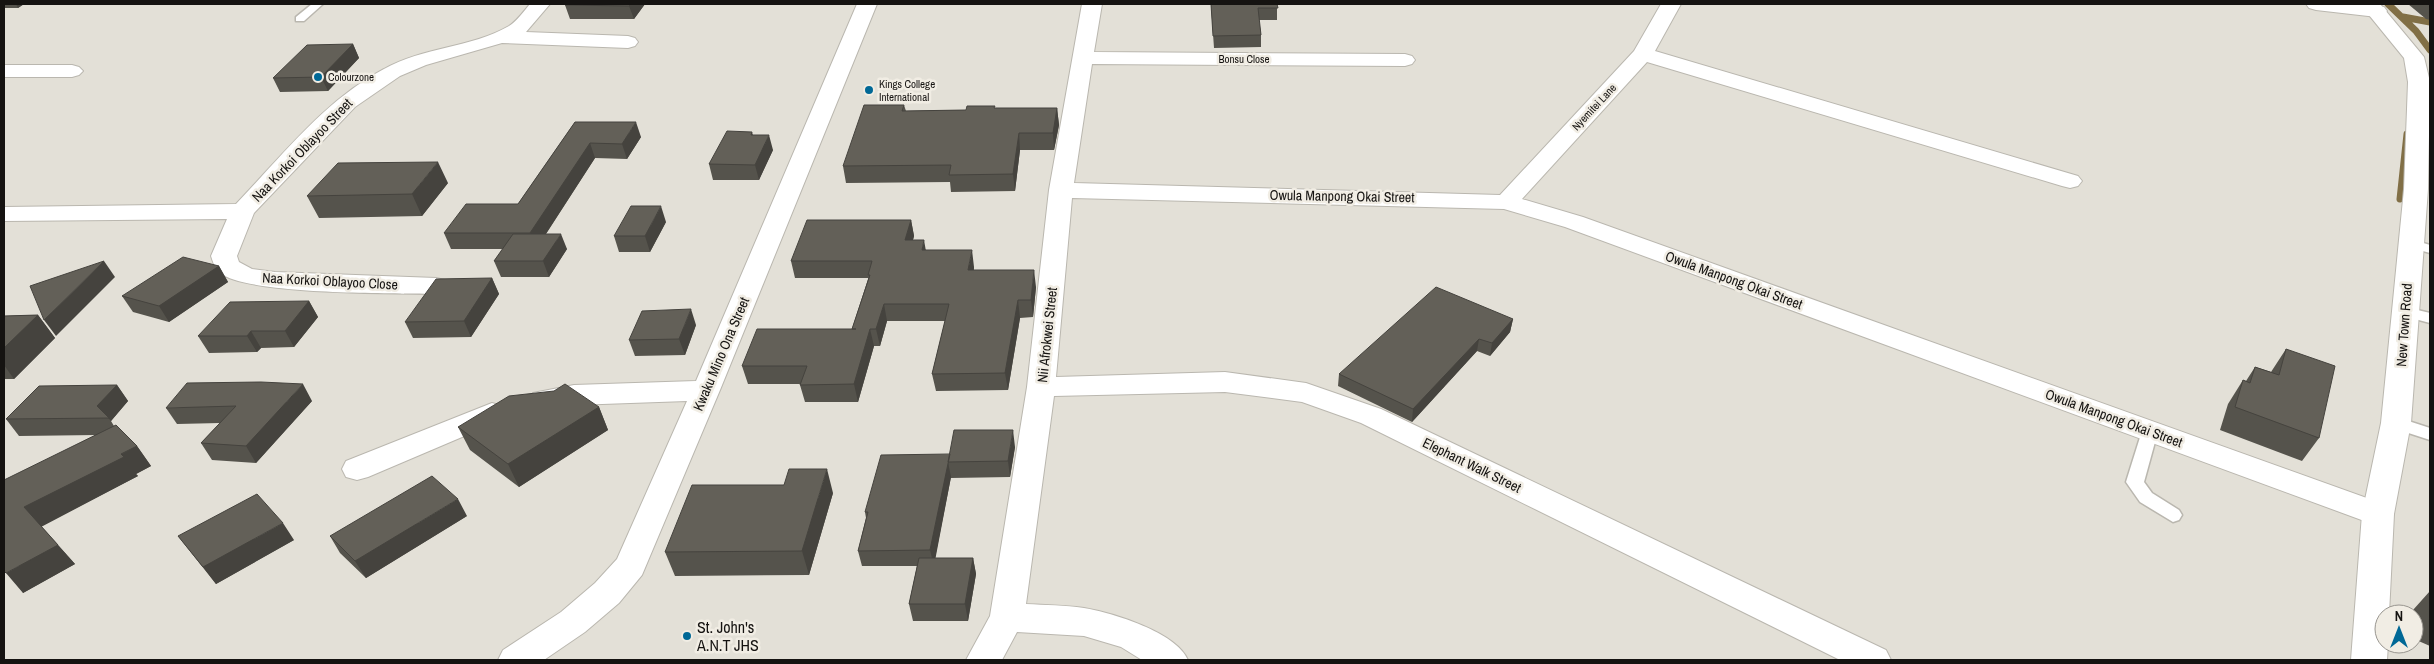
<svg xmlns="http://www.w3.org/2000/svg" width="2434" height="664" font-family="'Archivo Narrow',sans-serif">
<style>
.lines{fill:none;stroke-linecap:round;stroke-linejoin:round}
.stream{stroke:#816f46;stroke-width:7}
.service-casing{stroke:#bab7af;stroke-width:3}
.minor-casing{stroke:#bab7af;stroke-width:2}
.tertiary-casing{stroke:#bab7af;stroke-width:2}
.service{fill:#fff;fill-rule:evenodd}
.minor{fill:#fff;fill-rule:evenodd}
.tertiary{fill:#fff;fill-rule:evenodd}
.wall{fill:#55534c}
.shaded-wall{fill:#45433e}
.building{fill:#636058;stroke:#45433e}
.poi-dot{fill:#006896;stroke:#f1ede4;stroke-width:2}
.labels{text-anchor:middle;stroke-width:5;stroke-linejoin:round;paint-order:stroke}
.far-street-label{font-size:11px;fill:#151311;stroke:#f1ede4}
.far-poi-label{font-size:11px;fill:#151311;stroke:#f1ede4;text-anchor:start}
.street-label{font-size:14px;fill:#151311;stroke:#f1ede4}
.near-poi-label{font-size:16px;fill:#151311;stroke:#f1ede4;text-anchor:start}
</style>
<rect width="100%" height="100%" fill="#e3e0d7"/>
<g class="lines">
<path class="stream" d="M2388,4L2416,31L2430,50
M2403,17L2430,22
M2400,199L2407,134"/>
<g class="service-casing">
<path id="service" d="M312,4H323L304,21H296V17Z
M2410,239L2430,245V253L2405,246L2403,243Z
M2405,307L2430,313V323L2400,315L2398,312Z
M2396,417L2430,428V440L2390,427L2388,423L2390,419Z
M2150,425L2156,427L2158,431L2144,482L2152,493L2179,510L2182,515L2179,520L2173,522L2140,502L2126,482L2142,431L2144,427Z"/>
</g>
<g class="minor-casing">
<path id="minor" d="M530,4H550L526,32L628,36L635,38L638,42L635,46L628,48L502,43L426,65L400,76L355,107L254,213L237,256L239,262L252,269L275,272L436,278L445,280L449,286L445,292L436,294C393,293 248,295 220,273C215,269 213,262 211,256L227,219L4,221V207L236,204C282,156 325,100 384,69C423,47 471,48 509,26C517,21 524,11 530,4Z
M857,4H877L720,390L642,575L619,603L585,632L544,660H498L503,650L561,612L595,583L617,559L687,401L574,405L543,410L533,407L528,400L533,393L574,385L696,381Z
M1082,4H1102L1094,52L1405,54L1412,56L1415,60L1412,64L1405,66L1092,64L1074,183L1500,195L1634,51L1661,4H1681L1655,51L2078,176L2082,181L2078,186L2070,188L2062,186L1647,62L1522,199L1583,217L2389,506L2394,514L2389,522L2378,526L2367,522L1565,227L1504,209L1072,198L1056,377L1225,372L1306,383L1381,409L1886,650L1891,660H1840L1361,423L1302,402L1225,392L1054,396L1026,604C1045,605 1065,605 1084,608C1113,613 1176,632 1188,660H1142L1121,647L1084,636L1017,632L1002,660H966L990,616L1027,387L1049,190Z
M2306,4H2365L2384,7L2387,11L2384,15L2377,17L2316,10L2309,8Z
M4,65H72L79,67L83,71L79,75L72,77H4Z
M492,403L502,406L507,413L502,420L368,477L357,480L346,477L342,469L346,461Z"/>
</g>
<g class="tertiary-casing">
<path id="tertiary" d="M2360,4H2380L2424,57L2430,82L2428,189L2411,423L2394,514L2389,614H2384V644H2388L2387,660H2351L2362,514L2381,423L2404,189L2408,82L2404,58Z"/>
</g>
<use href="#service" class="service"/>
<use href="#minor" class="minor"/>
<use href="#tertiary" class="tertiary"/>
</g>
<path class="wall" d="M4,4H24L18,8H4Z
M566,4H645L634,19H570L565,5Z
M1131,4H1277V20H1259L1261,35V47L1214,48L1211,5Z
M2408,4H2430V20L2426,19Z
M353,44L359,58L328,91L280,92L273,78Z
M904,105L906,111L966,110L995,108H1057L1059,125L1054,150H1020L1015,191L951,192L950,182L846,183L843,166Z
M575,122L641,137L627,159L595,158L546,234L567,249L549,277H501L494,261L503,249H451L444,233L518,204Z
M752,132L753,135L773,150L759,180H713L709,164Z
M448,183L422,216L319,218L307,196Z
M911,220L914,236L913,240L926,250L974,267V270L1036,287L1033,317L1020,318L1008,390L936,391L932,374L945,321H887L880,346H874L858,402H805L800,385L801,384H748L742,366L852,329L868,279V278H795L791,261Z
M666,222L650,252H619L614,236Z
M219,266L228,282L169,322L133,312L122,296Z
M492,278L499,294L471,337L413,338L405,322Z
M309,301L318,317L294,347L261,348L257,352L209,353L198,336Z
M38,315L55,338L14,379H4V316Z
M1513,319L1510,332L1490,356L1477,351L1412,422L1338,386L1339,374Z
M696,325L685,355L635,356L629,340Z
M2286,349L2319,438L2302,461L2220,430L2228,404L2243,380L2246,381L2255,367L2271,372Z
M117,385L128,401L111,421L114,426L137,446L151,466L136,474L138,476L41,526L75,564L23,593L4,481L96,435L19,436L6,419Z
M554,391L599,407L608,430L519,487L470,450L458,427Z
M312,401L256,463L212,460L201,443L220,423L177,424L166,408Z
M1015,447L1010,477L951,478V477L935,558H973L976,574L968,621H913L909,604L917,566H862L858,551L866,518L865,512L950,454Z
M833,493L809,575L675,576L665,552Z
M467,516L366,578L340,553L330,536Z
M178,536L294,540L216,584Z
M2430,591V646L2414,639V614H2413V610Z"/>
<path class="shaded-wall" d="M16,4H24L18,8Z
M631,4H645L634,19L629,6Z
M353,44L359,58L328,91L321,77Z
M1057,108L1059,125L1054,150L1053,133Z
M636,122L641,137L627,159L622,144Z
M1019,133L1020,150L1015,191L1013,174Z
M769,135L773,150L759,180L755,165Z
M590,143L595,158L536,249L530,233Z
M438,162L448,183L422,216L412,194Z
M661,206L666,222L650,252L645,236Z
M911,220L914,236L908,257L905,240Z
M561,234L567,249L549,277L543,261Z
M924,240L927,257L922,250Z
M972,250L974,267L970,287L968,270Z
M104,261L115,277L56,336L44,320Z
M219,266L228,282L169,322L159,306Z
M1034,270L1036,287L1033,317L1031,300Z
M492,278L499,294L471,337L464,321Z
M1018,300L1020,318L1008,390L1005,373Z
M309,301L318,317L294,347L285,331Z
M884,304L887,321L880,346L876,329Z
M691,309L696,325L685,355L679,339Z
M38,315L55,338L14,379L4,365V348Z
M1513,319L1510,332L1490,356L1492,343Z
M870,329L874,346L858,402L854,384Z
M251,331L261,348L257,352L247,336Z
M1479,339L1477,351L1412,422L1413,409Z
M303,384L312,401L256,463L246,446Z
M117,385L128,401L111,421L97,406Z
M599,407L608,430L519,487L508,464Z
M1013,430L1015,447L1010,477L1008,461Z
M137,446L151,466L136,474L138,476L41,527L24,507Z
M948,462L951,477L934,566L930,550Z
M827,469L833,493L809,575L802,551Z
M458,499L467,516L366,578L355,561Z
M283,523L294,540L216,584L203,567Z
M58,545L75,564L23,593L6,573Z
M973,558L976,574L968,621L965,604Z"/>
<path class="building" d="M566,4H631L629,6L565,5Z
M1211,4H1277L1278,8H1258L1261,35L1213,36Z
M353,44L321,77L273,78L307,45Z
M864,105H904L902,111L966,110L967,106H995L994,108H1057L1053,133H1019L1013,174L949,175L951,165L843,166Z
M575,122H636L622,144L590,143L530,233H444L466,204H518Z
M727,131L752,132L751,135H769L755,165L709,164Z
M438,162L412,194L307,196L338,163Z
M631,206H661L645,236H614Z
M807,220H911L905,240H924L922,250H972L968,270H1034L1031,300H1018L1005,373L932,374L949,304H884L876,329H870L854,384L800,385L807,366H742L757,329H856H852L870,275H868L872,261H791Z
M513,234H561L543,261H494Z
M183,257L219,266L159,306L122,296Z
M104,261L44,320L30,286Z
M492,278L464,321L405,322L436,279Z
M1436,287L1513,319L1492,343L1479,339L1413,409L1339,374Z
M309,301L285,331H251L247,336H198L230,302Z
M691,309L679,339L629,340L642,311Z
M38,315L4,348V316Z
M2286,349L2335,366L2319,438L2235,407L2243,380L2250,383L2255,367L2279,375Z
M261,382L303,384L246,446L201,443L236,406L166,408L187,383Z
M565,384L599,407L508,464L458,427L509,396L554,391Z
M117,385L97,406L109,418L6,419L39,386Z
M116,425L137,446L121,454L124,457L24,507L58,545L6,573L4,571V480Z
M954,430H1013L1008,461L948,462Z
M950,454L930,550L858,551L868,512H865L881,455Z
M789,469H827L802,551L665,552L692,485H784Z
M432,476L458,499L355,561L330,536Z
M257,494L283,523L203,567L178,536Z
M919,558H973L965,604H909Z"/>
<g class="poi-dot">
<circle cx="318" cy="77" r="5"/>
<circle cx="869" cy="90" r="5"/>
<circle cx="687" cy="636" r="5"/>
</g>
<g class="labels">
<g class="far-street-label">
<text x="1244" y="63">Bonsu Close</text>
<text transform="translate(1594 107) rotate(-47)" y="4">Nyemitei Lane</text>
</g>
<g class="far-poi-label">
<text x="328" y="81">Colourzone</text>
<text x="879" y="88">Kings College<tspan x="879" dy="13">International</tspan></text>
</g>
<g class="street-label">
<text transform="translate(302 150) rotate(-46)" y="5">Naa Korkoi Oblayoo Street</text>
<text transform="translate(1342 196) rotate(1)" y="5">Owula Manpong Okai Street</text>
<text transform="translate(1734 280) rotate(20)" y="5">Owula Manpong Okai Street</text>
<text transform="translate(330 281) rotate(3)" y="5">Naa Korkoi Oblayoo Close</text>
<text transform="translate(2404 325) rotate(-86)" y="5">New Town Road</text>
<text transform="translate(1047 335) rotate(-84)" y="5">Nii Afrokwei Street</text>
<text transform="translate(721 354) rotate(-67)" y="5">Kwaku Mino Ona Street</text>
<text transform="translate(2114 418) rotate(20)" y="5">Owula Manpong Okai Street</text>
<text transform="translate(1472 465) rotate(26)" y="5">Elephant Walk Street</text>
</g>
<g class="near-poi-label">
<text x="697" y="633">St. John's<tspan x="697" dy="18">A.N.T JHS</tspan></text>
</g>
</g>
<rect width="2434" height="664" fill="none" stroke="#151311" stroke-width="10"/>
<g transform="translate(2399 629)"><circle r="24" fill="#f1ede4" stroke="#999690"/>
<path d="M0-4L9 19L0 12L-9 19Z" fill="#006896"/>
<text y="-8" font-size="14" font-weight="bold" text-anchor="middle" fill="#151311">N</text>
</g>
</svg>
